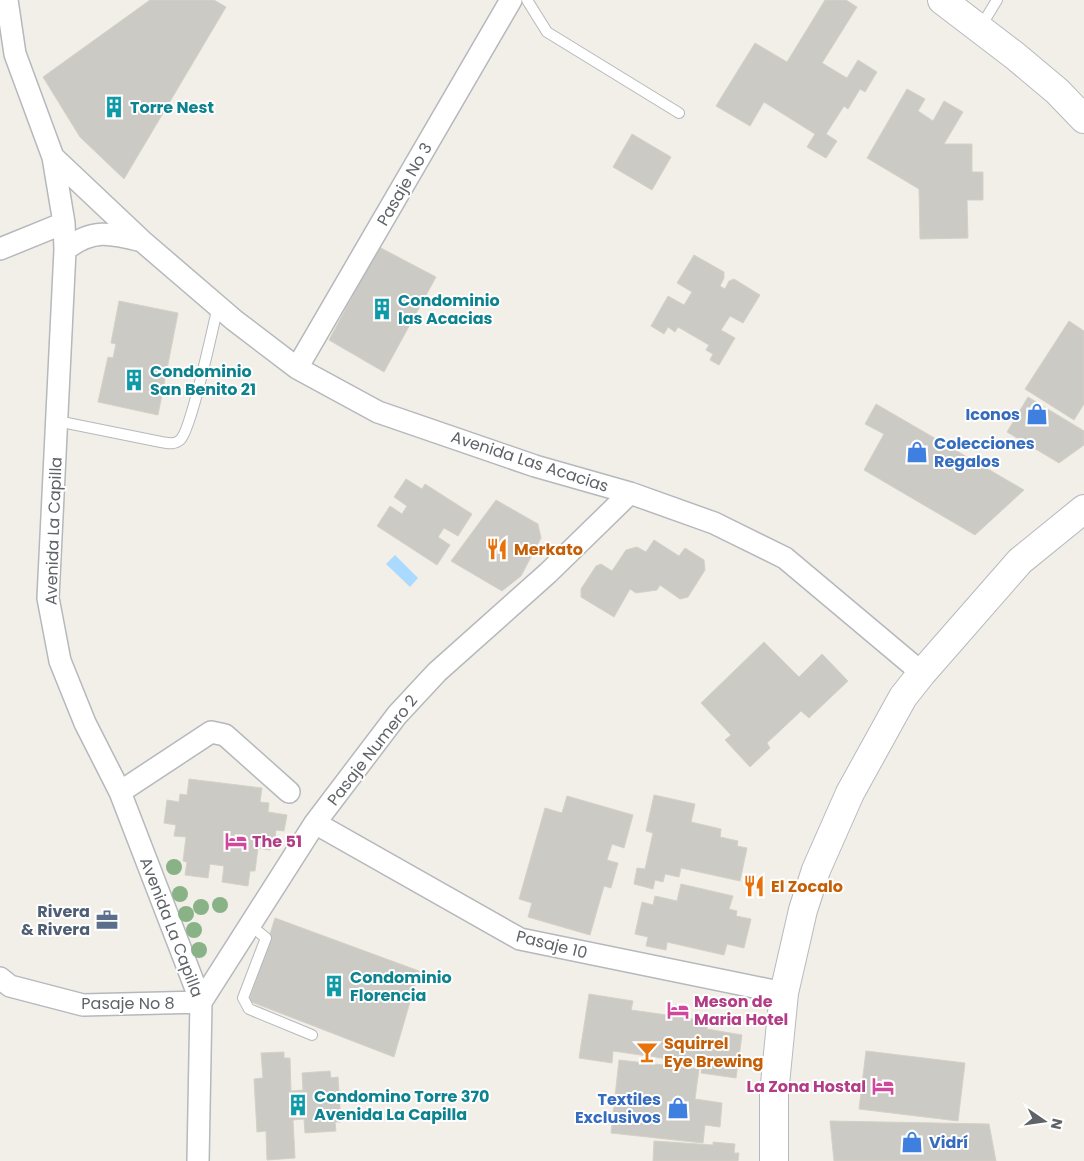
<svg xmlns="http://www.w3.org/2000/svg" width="1084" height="1161" font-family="Poppins,sans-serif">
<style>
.water{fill:#aadaff}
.building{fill:#cccac5;stroke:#d6d1c6}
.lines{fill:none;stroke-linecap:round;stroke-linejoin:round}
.lane-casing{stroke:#b5b8bc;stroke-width:12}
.street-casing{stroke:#b5b8bc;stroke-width:24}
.secondary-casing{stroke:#b6babf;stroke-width:30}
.lane{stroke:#fff;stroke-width:10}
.street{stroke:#fff;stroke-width:21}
.secondary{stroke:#fff;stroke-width:28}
.tree{fill:#89b387}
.labels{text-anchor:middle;stroke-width:4;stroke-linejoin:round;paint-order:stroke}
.culture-label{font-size:16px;font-weight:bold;fill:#0d838f;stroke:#fff;text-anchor:start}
.street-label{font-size:16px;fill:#5f6368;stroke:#fff}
.shop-label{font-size:16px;font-weight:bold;fill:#366cbe;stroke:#fff;text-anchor:end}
.food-label{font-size:16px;font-weight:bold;fill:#c56008;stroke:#fff;text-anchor:start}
.hotel-label{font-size:16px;font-weight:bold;fill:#b23c85;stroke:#fff;text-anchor:start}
.service-label{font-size:16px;font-weight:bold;fill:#4e5e75;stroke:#fff;text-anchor:end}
</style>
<rect width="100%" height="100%" fill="#f1efe8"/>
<path class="water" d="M395,555L418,578L410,587L386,564Z"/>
<path class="building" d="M150,0H214L226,7L124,179L80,137L43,77Z
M825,0H846L857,7L822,63L847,78L858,60L877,72L865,92L860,89L848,109L844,106L826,134L837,141L826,158L807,147L815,134L764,102L750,126L716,106L755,43L787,62Z
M907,89L925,99L918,111L933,121L944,101L963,112L944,144H972V172H983V200H967L968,238L920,239L919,189L867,158Z
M632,134L671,157L652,190L613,167Z
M379,247L436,277L384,372L329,340Z
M694,255L724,272V278L720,286L725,289L729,281L734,279L760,295L743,323L730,316L721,330L735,338L719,365L710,360L713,354L706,350L709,345L678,327L675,332L668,327L664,334L651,326L668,296L684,305L692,292L677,283Z
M119,301L178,313L158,415L98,402L108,357L113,358L116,344L111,343Z
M1069,321L1084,331V404L1074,420L1025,389Z
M1028,397L1084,431V445L1059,463L1007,432Z
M876,404L1024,490L975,535L864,470L884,434L865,424Z
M406,479L422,489L425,484L472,514L458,536L444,528L438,537L450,545L437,565L377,526L390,506L402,514L407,506L394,497Z
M496,500L538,524L541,538L521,576L502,591L451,561Z
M654,540L679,556L685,548L704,560L705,570L688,597L680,599L660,585L657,590L636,593L630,589L614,617L581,597V589L596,566L601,564L612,571L626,550L637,547L646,552Z
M764,642L799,677L822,654L848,681L809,718L801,711L767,743L770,748L750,767L725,740L731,735L701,703Z
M189,779L262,788L260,802L269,803L268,812L287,815L284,831L276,830L275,840L272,839L270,850L258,848L255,871H250L248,886L222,882L224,866L210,864L208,878L185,875L187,862L183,861L186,837L174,836L176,825L164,823L167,800L179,802L180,794L187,795Z
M654,795L695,804L691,822L721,829L720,837L738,841L737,846L747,848L740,881L681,868L679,877L665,874L663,882L655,880L653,889L634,884L637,868L645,869L653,833L646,831Z
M567,796L633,815L624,848L612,844L607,860L618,863L611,888L604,886L590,935L528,917L532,903L519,899L545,808L562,813Z
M681,884L733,896L729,909L737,911L736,916L751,919L744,948L727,944L724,955L667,942L666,950L646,946L648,937L635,934L642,902L653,905L655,896L677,901Z
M275,918L419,971L394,1057L249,1001Z
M589,994L633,1001L631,1010L674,1016L675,1005L687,1007L685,1018L708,1021L707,1029L742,1035L736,1078L701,1073L703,1064L613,1051L612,1063L579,1058Z
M866,1051L965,1063L958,1121L859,1109Z
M284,1052V1058H290L291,1091L303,1090L302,1073L330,1071L331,1078L338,1077L341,1122H335L336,1131L305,1133L304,1119L293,1120L295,1158L267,1160L266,1131L257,1132L254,1079L263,1078L261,1053Z
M619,1060L699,1069L695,1099L722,1103L720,1127L705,1125L703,1143L611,1133Z
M830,1121L989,1124L996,1161H834Z
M654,1141L713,1145V1142L735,1144L734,1153H739L738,1161H653Z"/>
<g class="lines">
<g class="lane-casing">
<path id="lane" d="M527,0L547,32L679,113
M980,28L997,0
M57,421L161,442C168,443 174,445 180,440C191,431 213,327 218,306
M250,925L266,938L243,998L249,1009L312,1035"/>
</g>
<g class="street-casing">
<path id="street" d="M7,0L15,54L53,157L64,223L65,250L48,598L60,661L85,723L120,792L201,1002L198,1161
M53,157L142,241L234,320L297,368L378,412L535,466L630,493L714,523L785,558L922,673
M0,249L64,223
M65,250C92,228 111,233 142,241
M297,368L511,0
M120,792L211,732L225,735L289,792
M315,823L520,939L784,993
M0,978L10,986L83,1005L201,1002L315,823L397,715L437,672L548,573L630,493"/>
</g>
<g class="secondary-casing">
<path id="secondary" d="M942,0L1014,55L1057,91L1084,119
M774,1161V1094L784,993L803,910L816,870L850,793L903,697L922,673L1020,561L1084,509"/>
</g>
<use href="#lane" class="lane"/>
<use href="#street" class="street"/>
<use href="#secondary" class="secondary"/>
</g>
<g class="tree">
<circle cx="174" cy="867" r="8"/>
<circle cx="180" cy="894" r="8"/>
<circle cx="220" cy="905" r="8"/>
<circle cx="201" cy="907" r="8"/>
<circle cx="186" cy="914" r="8"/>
<circle cx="194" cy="930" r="8"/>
<circle cx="199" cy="950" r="8"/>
</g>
<defs>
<g id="building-bare" transform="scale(1.725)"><path d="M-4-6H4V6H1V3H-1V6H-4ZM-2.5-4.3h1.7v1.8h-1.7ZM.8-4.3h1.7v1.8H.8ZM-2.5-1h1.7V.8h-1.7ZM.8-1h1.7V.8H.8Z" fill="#0f9aa8" stroke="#fff" stroke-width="2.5" paint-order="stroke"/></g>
<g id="shop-bare" transform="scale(1.725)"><path d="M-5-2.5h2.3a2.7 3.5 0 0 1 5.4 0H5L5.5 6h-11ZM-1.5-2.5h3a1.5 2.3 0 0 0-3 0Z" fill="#3f7fe0" stroke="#fff" stroke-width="2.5" paint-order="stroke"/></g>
<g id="restaurant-bare" transform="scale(1.725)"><path d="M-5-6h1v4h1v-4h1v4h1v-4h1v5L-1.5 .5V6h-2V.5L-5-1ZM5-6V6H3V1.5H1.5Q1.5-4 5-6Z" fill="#e8710a" stroke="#fff" stroke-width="2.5" paint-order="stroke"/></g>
<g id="hotel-bare" transform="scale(1.725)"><path d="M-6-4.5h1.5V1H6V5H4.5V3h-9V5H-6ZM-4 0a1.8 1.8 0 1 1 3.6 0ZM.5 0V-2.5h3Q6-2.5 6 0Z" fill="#d1479c" stroke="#fff" stroke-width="2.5" paint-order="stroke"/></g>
<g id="office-bare" transform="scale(1.725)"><path d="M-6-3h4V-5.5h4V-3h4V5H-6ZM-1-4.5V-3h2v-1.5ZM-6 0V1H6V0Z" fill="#5c6f8a" stroke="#fff" stroke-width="2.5" paint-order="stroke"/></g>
<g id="bar-bare" transform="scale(1.725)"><path d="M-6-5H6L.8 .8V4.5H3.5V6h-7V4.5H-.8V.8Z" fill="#e8710a" stroke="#fff" stroke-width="2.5" paint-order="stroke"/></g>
</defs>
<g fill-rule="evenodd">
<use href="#building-bare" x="114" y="107"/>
<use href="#building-bare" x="382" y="309"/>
<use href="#building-bare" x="134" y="380"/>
<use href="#shop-bare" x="1037" y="414"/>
<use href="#shop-bare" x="917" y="452"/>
<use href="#restaurant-bare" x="497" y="549"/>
<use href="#hotel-bare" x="236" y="841"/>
<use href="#restaurant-bare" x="754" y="886"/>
<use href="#office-bare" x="107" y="920"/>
<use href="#building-bare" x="334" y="986"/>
<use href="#hotel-bare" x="678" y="1010"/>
<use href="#bar-bare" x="647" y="1052"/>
<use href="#hotel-bare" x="883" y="1086"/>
<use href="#building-bare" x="298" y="1105"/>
<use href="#shop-bare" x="678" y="1108"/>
<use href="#shop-bare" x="912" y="1142"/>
</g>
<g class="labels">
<g class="culture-label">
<text x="130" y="113">Torre Nest</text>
<text x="398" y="306">Condominio<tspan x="398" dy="18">las Acacias</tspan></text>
<text x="150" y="377">Condominio<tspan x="150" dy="18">San Benito 21</tspan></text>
<text x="350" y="983">Condominio<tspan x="350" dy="18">Florencia</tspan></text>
<text x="314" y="1102">Condomino Torre 370<tspan x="314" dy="18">Avenida La Capilla</tspan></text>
</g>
<g class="street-label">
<text transform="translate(404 184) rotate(-60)" y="6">Pasaje No 3</text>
<text transform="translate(530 461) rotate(18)" y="6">Avenida Las Acacias</text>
<text transform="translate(53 531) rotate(-88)" y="6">Avenida La Capilla</text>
<text transform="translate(372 750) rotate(-52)" y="6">Pasaje Numero 2</text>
<text transform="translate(172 927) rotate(69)" y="6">Avenida La Capilla</text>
<text transform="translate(552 944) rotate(14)" y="6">Pasaje 10</text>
<text x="128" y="1009">Pasaje No 8</text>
</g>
<g class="shop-label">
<text x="1020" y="420">Iconos</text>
<text x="934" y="449" text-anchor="start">Colecciones<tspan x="934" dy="18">Regalos</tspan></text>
<text x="661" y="1105">Textiles<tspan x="661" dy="18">Exclusivos</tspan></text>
<text x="929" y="1148" text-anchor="start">Vidrí</text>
</g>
<g class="food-label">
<text x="514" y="555">Merkato</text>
<text x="771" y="892">El Zocalo</text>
<text x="664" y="1049">Squirrel<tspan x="664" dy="18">Eye Brewing</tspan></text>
</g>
<g class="hotel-label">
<text x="252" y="847">The 51</text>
<text x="694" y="1007">Meson de<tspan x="694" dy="18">Maria Hotel</tspan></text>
<text x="866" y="1092" text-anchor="end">La Zona Hostal</text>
</g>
<g class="service-label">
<text x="90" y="917">Rivera<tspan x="90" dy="18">&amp; Rivera</tspan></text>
</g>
</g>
<g transform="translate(1044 1121) rotate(103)" stroke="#ffffff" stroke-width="4" paint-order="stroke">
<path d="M0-4L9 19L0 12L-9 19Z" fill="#5f6368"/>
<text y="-8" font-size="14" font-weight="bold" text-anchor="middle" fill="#5f6368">N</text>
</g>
</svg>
